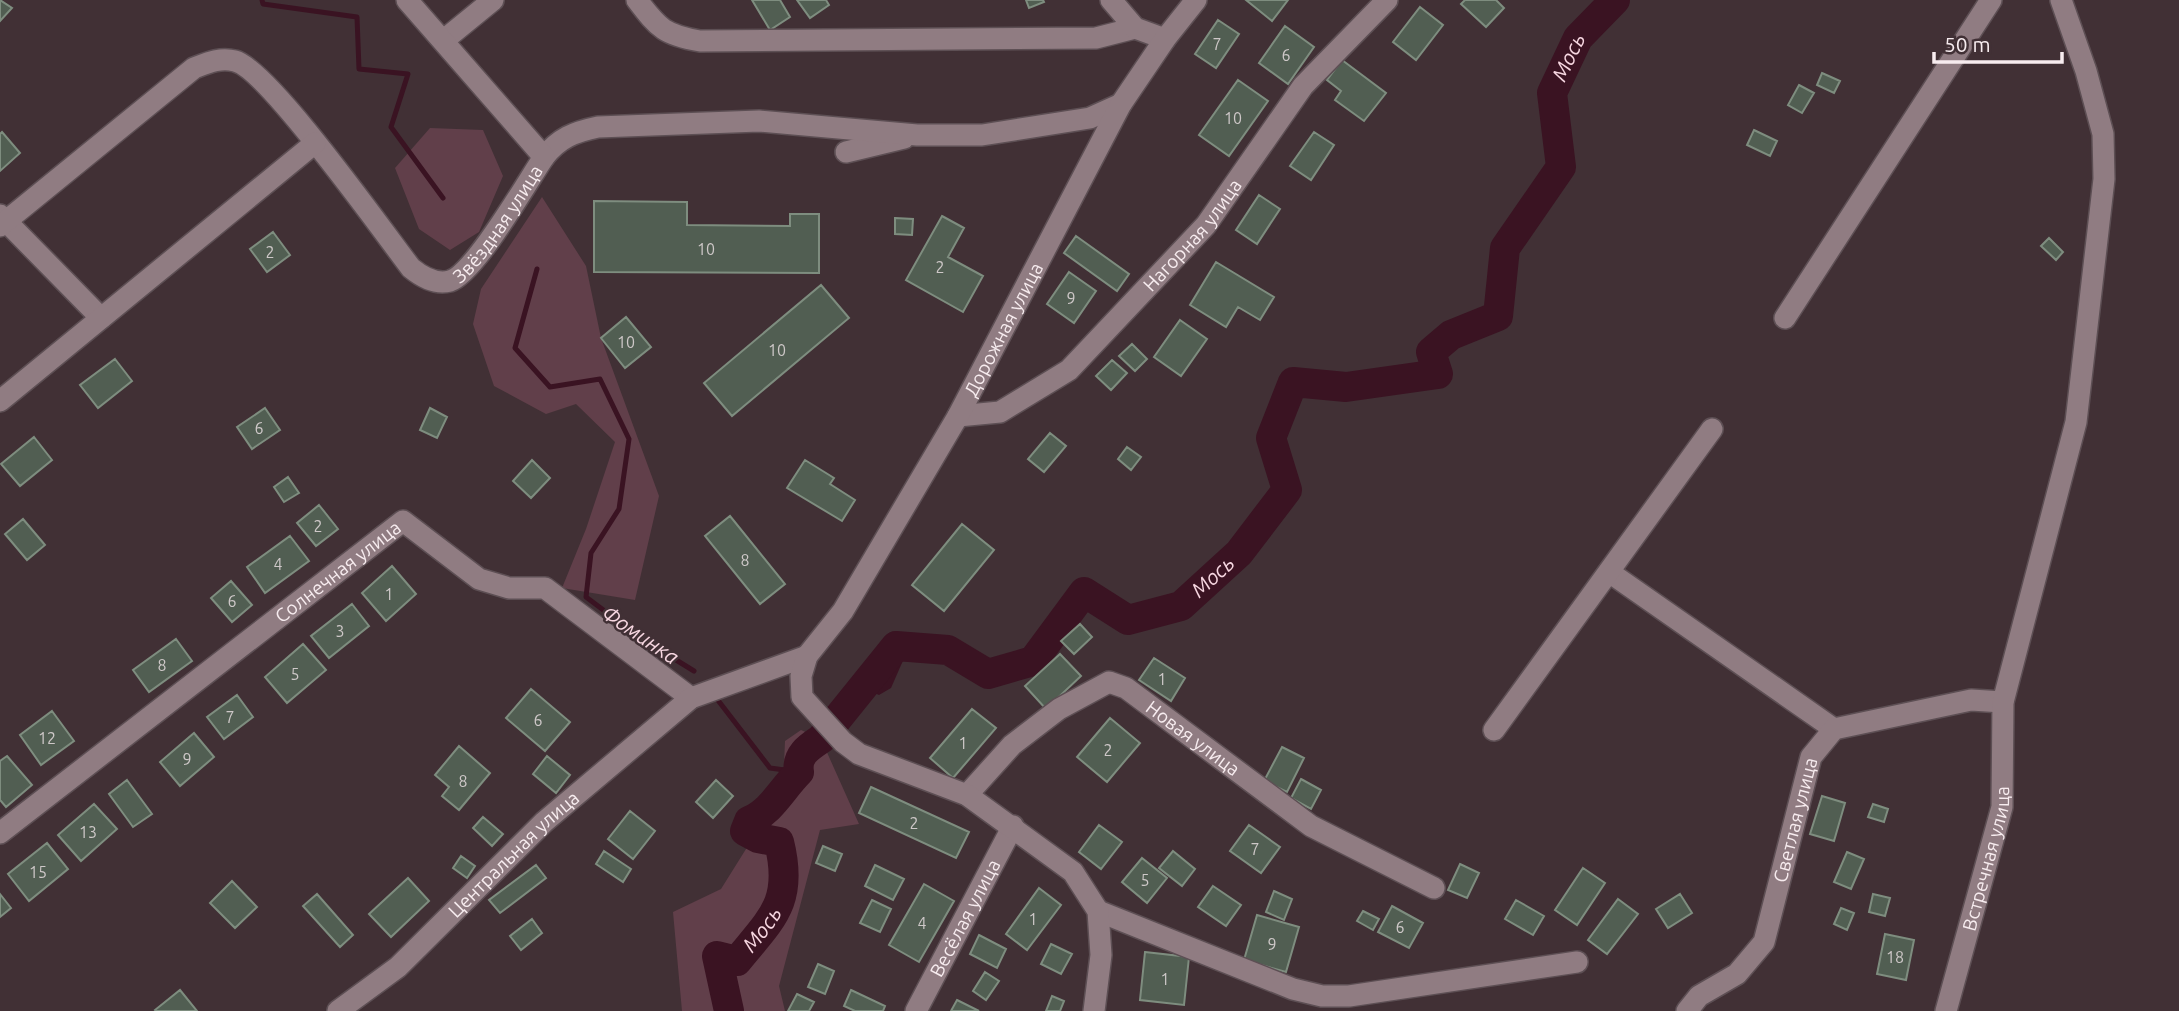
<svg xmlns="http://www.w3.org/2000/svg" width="2179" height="1011" font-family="Ubuntu,sans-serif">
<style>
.green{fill:#613f4a}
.water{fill:#3a1322}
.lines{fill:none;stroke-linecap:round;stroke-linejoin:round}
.stream{stroke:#3a1322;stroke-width:5}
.river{stroke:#3a1322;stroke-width:30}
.building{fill:#515e52;stroke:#7e8d7f;stroke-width:2}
.minor-casing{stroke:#5d4f54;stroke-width:24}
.minor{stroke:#907c82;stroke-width:21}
.labels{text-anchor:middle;stroke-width:5;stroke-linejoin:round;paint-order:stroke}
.number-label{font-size:16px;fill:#cec8c8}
.street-label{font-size:19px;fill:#f7ecef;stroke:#413035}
.water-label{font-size:21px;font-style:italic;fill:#f7d7e1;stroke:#413035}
</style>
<rect width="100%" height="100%" fill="#413035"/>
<path class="green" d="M430,128L483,130L503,176L479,232L450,250L419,229L395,168Z
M542,197L586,266L601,338L659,496L635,600L562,588L586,529L615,442L576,404L546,414L494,386L473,324L481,289Z
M801,730L821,739L859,824L820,830L779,986L785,1011H682L673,912L721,889L783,790L785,741Z"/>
<path class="water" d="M890,645L892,653H902L905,656L891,688L879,695L872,692L873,686L865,674L876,654Z"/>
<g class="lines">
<path class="stream" d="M262,0L263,4L357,17L359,69L408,74L391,127L443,198
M537,269L515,348L550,387L600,379L629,439L619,509L591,553L586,597L642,639L694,671
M717,699L770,768L799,772"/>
<path class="river" id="s1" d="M729,1011L717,956L737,961C772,918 794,902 779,842L758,838L745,831L749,821C771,812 782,789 799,772C796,755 809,747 821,739L896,646L948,650L988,674L1033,661L1084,592L1128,620L1181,606L1239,553L1287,490L1271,438L1293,382L1346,387L1438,374L1431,352L1451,335L1498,316L1505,248L1561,167L1552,93L1578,38L1615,0"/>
</g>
<path class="building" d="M0,0L12,8L0,21Z
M752,0H780L790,17L770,30Z
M797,0H826L829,5L810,18Z
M1026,0H1043L1044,2L1029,8Z
M1246,0H1288L1272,21Z
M1465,0H1496L1504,8L1486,27L1461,4Z
M1420,7L1443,25L1416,60L1393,42Z
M1218,20L1239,34L1216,68L1195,54Z
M1285,26L1314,47L1288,84L1259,63Z
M1342,60L1386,93L1364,121L1335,100L1341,91L1327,80Z
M1822,73L1840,81L1834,93L1817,85Z
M1238,80L1268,101L1229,156L1199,135Z
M1799,85L1814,93L1802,113L1788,105Z
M1754,130L1777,141L1770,156L1747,145Z
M2,132L20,153L0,171V134Z
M1314,132L1334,145L1311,180L1290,166Z
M1259,195L1280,209L1257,244L1236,230Z
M594,201L687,202V225L790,226V214H819V273L594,272Z
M942,216L964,228L948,257L983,276L963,312L906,280Z
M895,218L913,219L912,235L895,234Z
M273,232L290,255L267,272L250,249Z
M1076,236L1129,274L1117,291L1064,253Z
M2049,238L2063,252L2056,260L2041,246Z
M1216,262L1274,297L1260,320L1238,307L1226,327L1190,305Z
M1069,272L1096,291L1074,323L1047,304Z
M821,285L849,318L732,416L704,383Z
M626,317L651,347L625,368L601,338Z
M1180,320L1207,339L1181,376L1154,357Z
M1132,344L1147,359L1135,371L1119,356Z
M115,359L132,381L98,408L80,385Z
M1112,360L1127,373L1111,390L1096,376Z
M265,408L280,430L252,449L237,427Z
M430,408L447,417L437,438L420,430Z
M1050,433L1066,446L1044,472L1028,459Z
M34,437L52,460L20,486L1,464Z
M1127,447L1141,457L1131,470L1118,459Z
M532,460L550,478L531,498L513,481Z
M805,460L834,478L830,484L855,500L842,521L787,488Z
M288,477L299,493L284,502L274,487Z
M319,505L338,529L316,546L297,523Z
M730,516L785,584L760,604L705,536Z
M23,519L45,545L27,560L5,534Z
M962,524L994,550L944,611L912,585Z
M290,536L309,561L265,593L247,567Z
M392,566L416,594L386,621L362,593Z
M231,581L252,605L232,622L211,598Z
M352,604L369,626L329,658L311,636Z
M1080,624L1092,637L1074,654L1061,641Z
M176,639L192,661L149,692L133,670Z
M303,644L326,670L287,703L265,677Z
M1060,654L1081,676L1046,709L1025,686Z
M1154,658L1185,678L1171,701L1139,680Z
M531,689L570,722L545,751L506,718Z
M237,695L253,717L224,739L207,717Z
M972,709L996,728L953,778L930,758Z
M52,711L74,741L41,765L20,735Z
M1110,718L1140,743L1107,782L1077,757Z
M194,733L214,757L180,786L160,762Z
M459,746L490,773L459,810L442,796L449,787L435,775Z
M1282,747L1304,758L1287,792L1264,781Z
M7,756L32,785L6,807L0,800V761Z
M547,756L570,775L556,793L533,774Z
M1301,779L1321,790L1311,809L1291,798Z
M127,780L152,814L133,827L109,794Z
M716,780L733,796L713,818L696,802Z
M871,787L969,832L956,858L859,813Z
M1822,796L1845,803L1834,841L1810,834Z
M94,804L117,829L81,861L58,835Z
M1873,804L1888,809L1884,822L1868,817Z
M630,811L655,831L633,859L608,839Z
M483,817L503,834L492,846L473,828Z
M1099,825L1122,842L1101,869L1079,852Z
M1249,825L1280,847L1261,873L1230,851Z
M47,843L68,869L29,901L8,874Z
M823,846L842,854L835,871L816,863Z
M604,851L631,869L623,882L596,864Z
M1173,851L1195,869L1182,886L1159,868Z
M1847,852L1864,859L1851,889L1834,882Z
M461,856L475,866L467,878L453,868Z
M1142,858L1167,878L1147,903L1122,882Z
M1460,864L1479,873L1467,898L1448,890Z
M536,865L546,878L500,913L489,900Z
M875,865L904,879L893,900L865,886Z
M1583,868L1605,883L1577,925L1555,910Z
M408,878L429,901L391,937L369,914Z
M232,881L257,907L235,928L210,903Z
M924,884L954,901L919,962L889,945Z
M1213,886L1241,905L1226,926L1198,907Z
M1039,888L1061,905L1027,950L1006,934Z
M1274,891L1292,899L1284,920L1266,912Z
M0,894L11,908L0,917Z
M317,894L353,935L340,947L303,906Z
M1680,894L1692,913L1668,928L1656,909Z
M1873,894L1890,898L1885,916L1869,912Z
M1618,899L1638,914L1607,954L1588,940Z
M872,900L891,909L880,932L860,923Z
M1516,900L1544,916L1533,935L1505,919Z
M1392,906L1423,923L1409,948L1378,932Z
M1841,908L1854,913L1847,930L1834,924Z
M1363,911L1379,919L1373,930L1357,921Z
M1257,915L1299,927L1286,972L1244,960Z
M532,919L542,933L521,950L510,936Z
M1885,934L1914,940L1906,980L1877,974Z
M979,935L1006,949L997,968L970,954Z
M1051,944L1072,954L1061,974L1041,964Z
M1145,952L1189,957L1184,1005L1140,1000Z
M818,964L834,971L825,994L808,987Z
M985,972L999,981L986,1000L973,991Z
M180,990L197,1011H156L155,1010Z
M851,990L885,1006L883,1011H855L844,1006Z
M797,994L814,1002L809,1011H788Z
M1052,996L1064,1001L1060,1011H1046Z
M957,1000L979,1011H951Z"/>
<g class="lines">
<g class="minor-casing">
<g id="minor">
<path d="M637,0C659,29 665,35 700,41L1096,38L1135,28"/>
<path d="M1111,0L1135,28L1165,39"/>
<path d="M444,40L493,0"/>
<path d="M846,152L904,138"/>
<path d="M544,157C559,138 574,132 598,127L759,121L917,135H982L1090,118L1121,104"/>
<path d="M0,215L101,318"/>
<path id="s2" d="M0,226L194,68C207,63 220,57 235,61C268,69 384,233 411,268C422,277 435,285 450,281C475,273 527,182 544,157L407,0"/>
<path d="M1785,318L1991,0"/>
<path d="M0,401L315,143"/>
<path id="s3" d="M958,416L1000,412L1069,370L1206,225L1303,86L1387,0"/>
<path d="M1609,572L1834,729"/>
<path d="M1494,730L1712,429"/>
<path id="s4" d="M967,795L1012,745L1059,709L1109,682L1126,688L1311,826L1434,888"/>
<path id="s5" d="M0,833L403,521L479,579L509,588H545L691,698"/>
<path d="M1098,911L1293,989L1322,996H1349L1577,962"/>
<path id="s6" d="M338,1011L398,967L544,822L691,698L807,656"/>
<path id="s7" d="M916,1011L1013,826"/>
<path id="s8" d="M1094,1011L1101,955L1098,911L1073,872L967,795L859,754L843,742L802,697L801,676L807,656L843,611L958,416L1121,104L1165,39L1196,0"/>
<path id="s9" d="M1687,1011L1699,996L1737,974L1764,942L1811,757L1834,729L1971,700L2003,702"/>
<path id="s10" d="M1946,1011L2002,807L2003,702L2076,422L2104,179L2103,134L2086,71L2061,0"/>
</g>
</g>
<use href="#minor" class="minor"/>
</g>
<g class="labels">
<g class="number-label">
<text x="1217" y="50">7</text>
<text x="1286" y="61">6</text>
<text x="1233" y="124">10</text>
<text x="706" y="255">10</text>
<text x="270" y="258">2</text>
<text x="940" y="273">2</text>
<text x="1071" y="304">9</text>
<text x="626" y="348">10</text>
<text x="777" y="356">10</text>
<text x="259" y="434">6</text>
<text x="318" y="532">2</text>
<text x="745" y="566">8</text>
<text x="278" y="570">4</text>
<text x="389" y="600">1</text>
<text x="232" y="607">6</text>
<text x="340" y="637">3</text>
<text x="162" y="671">8</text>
<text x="295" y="680">5</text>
<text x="1162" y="685">1</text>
<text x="230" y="723">7</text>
<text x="538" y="726">6</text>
<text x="47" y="744">12</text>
<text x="963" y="749">1</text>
<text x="1108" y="756">2</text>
<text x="187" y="765">9</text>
<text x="463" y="787">8</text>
<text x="914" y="829">2</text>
<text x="88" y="838">13</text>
<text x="1255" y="855">7</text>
<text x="38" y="878">15</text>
<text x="1145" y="886">5</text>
<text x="1033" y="925">1</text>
<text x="922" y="929">4</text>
<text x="1400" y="933">6</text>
<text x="1272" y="950">9</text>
<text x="1895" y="963">18</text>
<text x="1165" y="985">1</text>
</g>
<g class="street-label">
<text dy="7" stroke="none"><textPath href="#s2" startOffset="684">Звёздная улица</textPath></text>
<text dy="7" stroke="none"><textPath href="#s3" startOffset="306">Нагорная улица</textPath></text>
<text dy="7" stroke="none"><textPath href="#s8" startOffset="898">Дорожная улица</textPath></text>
<text dy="7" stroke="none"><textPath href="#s5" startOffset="427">Солнечная улица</textPath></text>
<text dy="7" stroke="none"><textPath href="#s4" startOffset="285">Новая улица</textPath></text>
<text dy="7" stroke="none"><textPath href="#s9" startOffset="231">Светлая улица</textPath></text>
<text dy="7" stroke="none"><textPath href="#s6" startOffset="236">Центральная улица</textPath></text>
<text dy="7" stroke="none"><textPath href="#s10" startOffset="158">Встречная улица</textPath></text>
<text dy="7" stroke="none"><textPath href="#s7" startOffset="105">Весёлая улица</textPath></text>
</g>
<g class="water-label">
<text dy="7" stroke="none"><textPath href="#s1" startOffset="1628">Мось</textPath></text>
<text dy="7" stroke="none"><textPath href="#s1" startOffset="872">Мось</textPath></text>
<text transform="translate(640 635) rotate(34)" y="7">Фоминка</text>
<text dy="7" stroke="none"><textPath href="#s1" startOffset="117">Мось</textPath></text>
</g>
</g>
<path d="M1934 52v10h128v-10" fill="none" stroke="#f7ecef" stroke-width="3.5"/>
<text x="1944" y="52" font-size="21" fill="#f7ecef" stroke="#413035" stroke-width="5" paint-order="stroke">50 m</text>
</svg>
